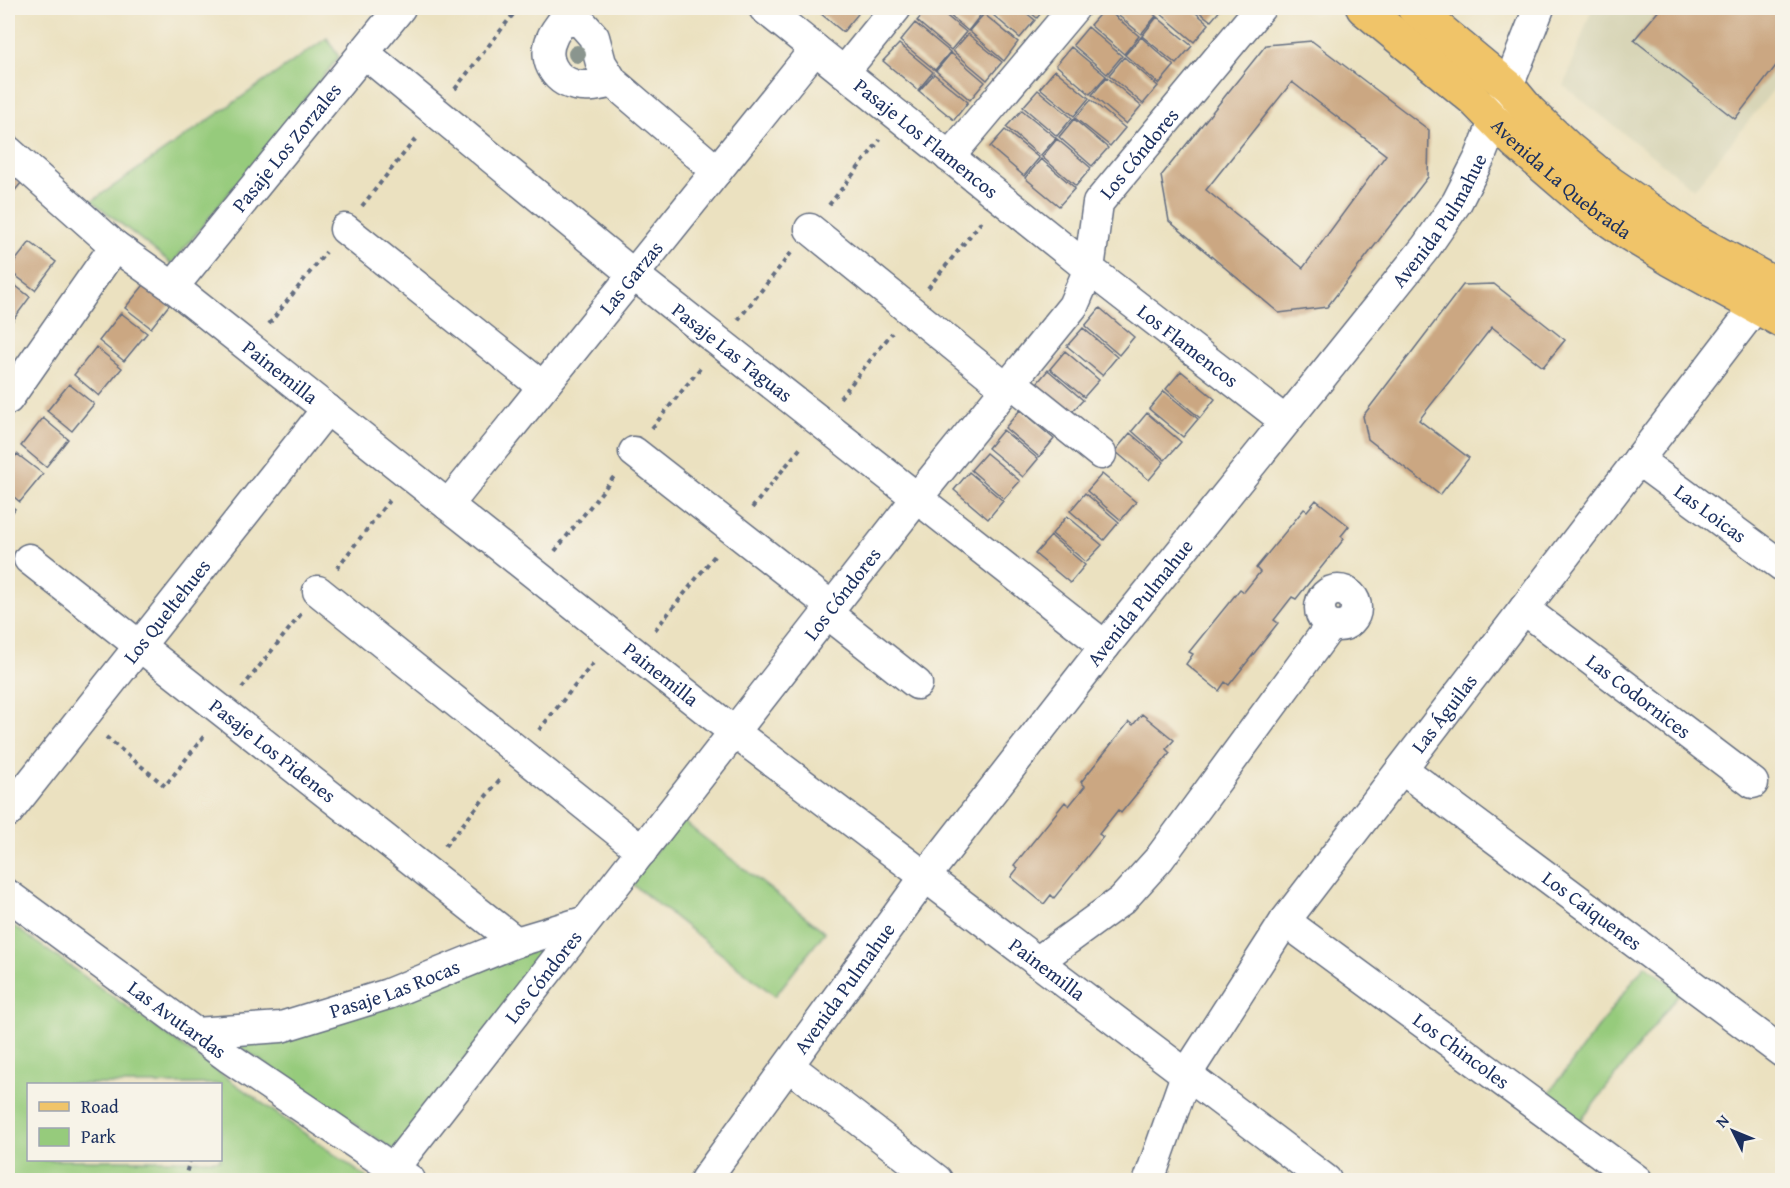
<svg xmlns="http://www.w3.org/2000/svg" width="1790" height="1188" font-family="'Gentium Book Plus',serif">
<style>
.built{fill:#d8d5b7}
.green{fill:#96cb7c;stroke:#587d6d;stroke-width:1.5;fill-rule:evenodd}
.building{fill:#cba782;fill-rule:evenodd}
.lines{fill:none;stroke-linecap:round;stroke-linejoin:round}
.minor-casing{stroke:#646d80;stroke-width:33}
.major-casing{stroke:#646d80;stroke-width:36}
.path{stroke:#646d80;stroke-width:4;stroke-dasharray:4.5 4.5;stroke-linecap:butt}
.minor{stroke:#fff;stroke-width:30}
.major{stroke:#f0c469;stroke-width:33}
.tree{fill:#8a958e}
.labels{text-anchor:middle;stroke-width:6;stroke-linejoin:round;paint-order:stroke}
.street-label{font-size:20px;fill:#1b2f5e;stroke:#f7f3e8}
</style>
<rect width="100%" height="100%" fill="#f7f3e8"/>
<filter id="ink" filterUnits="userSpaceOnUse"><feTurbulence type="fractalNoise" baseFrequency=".0167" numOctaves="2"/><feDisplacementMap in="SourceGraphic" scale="12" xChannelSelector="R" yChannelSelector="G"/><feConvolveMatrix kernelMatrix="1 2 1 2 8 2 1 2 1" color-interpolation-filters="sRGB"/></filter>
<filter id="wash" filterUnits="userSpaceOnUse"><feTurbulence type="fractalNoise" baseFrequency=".008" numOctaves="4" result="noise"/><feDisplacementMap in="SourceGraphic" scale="24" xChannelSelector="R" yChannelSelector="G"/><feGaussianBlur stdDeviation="1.35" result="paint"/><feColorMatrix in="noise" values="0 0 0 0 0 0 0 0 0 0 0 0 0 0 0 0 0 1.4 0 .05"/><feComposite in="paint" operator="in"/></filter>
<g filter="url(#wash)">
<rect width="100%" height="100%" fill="#ebe1c0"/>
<path class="built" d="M1592,8H1782V79L1694,189L1564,86Z"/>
<path class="green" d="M327,38L339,57L172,264L92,201Z
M680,819L825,932L775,996L631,883Z
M8,922L370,1180H8ZM220,1084V1160H28V1084Z
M557,941L395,1151L234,1043Z
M1645,965L1681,991L1579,1123L1545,1098Z"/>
<g id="blocks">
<path class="building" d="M814,8H850L858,14L843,32Z
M928,8H937L966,32L951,50L917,21Z
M941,8H977L983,12L968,31Z
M987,8H1020L1035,20L1020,38L986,9Z
M1025,8H1045L1037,18Z
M1105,8L1139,36L1124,54L1090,25Z
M1109,8H1146L1156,16L1141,34Z
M1164,8H1190L1209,24L1194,42L1160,13Z
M1194,8H1222L1211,21Z
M1661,8H1782V58L1735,119L1634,40Z
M984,14L1018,42L1004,61L969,31Z
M1157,17L1192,46L1176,64L1142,36Z
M915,23L950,52L935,70L900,41Z
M1088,27L1122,56L1107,74L1073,45Z
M968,34L1002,62L987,80L953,51Z
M1141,37L1174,66L1159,84L1125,55Z
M1312,41L1429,130L1428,177L1327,307L1279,313L1169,221L1161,176L1266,45ZM1292,82L1386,155L1303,268L1206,190Z
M899,44L933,72L918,90L883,61Z
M1071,47L1106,76L1090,94L1056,65Z
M951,53L985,82L970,100L936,71Z
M1124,57L1158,86L1143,104L1109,75Z
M1055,70L1089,98L1074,116L1040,88Z
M934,74L968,102L954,120L919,91Z
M1107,77L1141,106L1126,124L1092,95Z
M1038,90L1072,118L1057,136L1023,107Z
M1091,100L1125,128L1110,146L1075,118Z
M1022,110L1056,138L1040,156L1006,127Z
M1074,119L1108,148L1092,166L1059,137Z
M1005,130L1039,158L1024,176L990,147Z
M1057,139L1091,168L1076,186L1042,157Z
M1041,159L1075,188L1059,206L1025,178Z
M8,172L21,183L8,199Z
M30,242L56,262L35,290L8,270Z
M8,280L30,297L8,327Z
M148,280L173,300L151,328L125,308Z
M1494,284L1565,340L1543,367L1492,327L1419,420L1469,458L1440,495L1368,439L1363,416L1463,285Z
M1100,308L1134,337L1119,355L1085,326Z
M121,313L147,333L124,361L99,341Z
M1083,328L1117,357L1102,375L1067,346Z
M96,347L122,368L99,396L74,375Z
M1065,351L1099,380L1084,397L1050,369Z
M1048,370L1083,400L1067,417L1033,388Z
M1181,371L1215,399L1200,418L1166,389Z
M69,384L94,404L72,431L47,411Z
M1164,391L1198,419L1183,437L1149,409Z
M1020,410L1054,439L1039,457L1005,428Z
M1147,413L1181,442L1165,460L1132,431Z
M43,418L68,439L46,467L21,446Z
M1003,430L1038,459L1023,477L988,448Z
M1130,433L1164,462L1149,480L1115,451Z
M986,453L1020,481L1004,499L971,470Z
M17,454L43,474L20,502L8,492V466Z
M969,472L1003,501L988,519L954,490Z
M1102,474L1136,502L1121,520L1087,491Z
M1085,493L1119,522L1104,540L1070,511Z
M1316,500L1349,526L1341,536L1344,539L1296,599L1292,597L1274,620L1278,623L1229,685L1225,682L1219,691L1186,664L1193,654L1189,652L1240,589L1244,592L1260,572L1256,568L1304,509L1307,511Z
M8,503L15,509L8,519Z
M1067,516L1102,545L1086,562L1052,534Z
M1051,536L1085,565L1070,583L1035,554Z
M1142,714L1174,740L1166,749L1170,753L1121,813L1118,810L1099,834L1103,837L1054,898L1051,895L1044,904L1011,877L1018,868L1014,865L1065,802L1069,806L1085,786L1081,782L1129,722L1133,725Z"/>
</g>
</g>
<g filter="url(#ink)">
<use href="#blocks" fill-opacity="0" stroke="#646d80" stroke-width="1.5"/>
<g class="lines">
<g class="minor-casing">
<g id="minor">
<path id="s1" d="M764,8L1089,269L1285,421"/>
<path id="s2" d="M363,52L634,275L1105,646"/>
<path d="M844,72L896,8"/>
<path d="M613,82C601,85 588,88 575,85C554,80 542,58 552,38C554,32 559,27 562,22L579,20L594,37L601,63L613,82L717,171"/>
<path id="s3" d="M8,151L115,246L173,287L734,732L1326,1180"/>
<path d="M949,157L1074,8"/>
<path d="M345,229L543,387"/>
<path d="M810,229L1006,388"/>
<path id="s4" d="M173,287L400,8"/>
<path d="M1011,382L1101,454"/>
<path d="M8,399L115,246"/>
<path d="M634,452L832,607"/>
<path id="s5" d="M1638,460L1782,566"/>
<path id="s6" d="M448,505L815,49"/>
<path id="s7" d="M29,559L516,942"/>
<circle cx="1338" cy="608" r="18"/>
<path d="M318,591L642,851"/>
<path id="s8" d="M1524,609L1753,783"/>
<path d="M827,613L917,684"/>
<path id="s9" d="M1402,769L1782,1052"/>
<path id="s10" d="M8,812L327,409"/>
<path id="s11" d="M8,895L228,1057L410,1180"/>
<path id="s12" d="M1285,921L1637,1180"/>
<path d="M1037,962L1122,900L1159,859L1331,625"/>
<path id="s13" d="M195,1033L281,1027L388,994L516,942L586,921"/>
<path d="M789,1066L937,1180"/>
<path id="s14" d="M393,1169L917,498L1073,306L1089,269L1098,203L1260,8"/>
<path id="s15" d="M705,1180L925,877L1105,646L1426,247L1457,202L1480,157L1539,8"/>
<path id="s16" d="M1149,1180L1186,1075L1285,921L1770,288"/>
</g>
</g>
<g class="major-casing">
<g id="major">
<path id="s17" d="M1363,8L1472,98L1515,142L1589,206L1629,234L1670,259L1782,321"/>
<path d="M1414,8L1509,87L1529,111L1568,148L1610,183L1692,239L1782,288"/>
</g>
</g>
<path class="path" d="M455,89L518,8
M829,205L880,140
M362,206L417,137
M928,288L982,221
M738,320L791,253
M269,324L326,252
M840,398L892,333
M652,428L702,366
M752,508L802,446
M555,551L616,474
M337,568L391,498
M655,630L716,554
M242,688L301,614
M539,730L595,661
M106,737L165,786L204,736
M445,846L501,778
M184,1180L190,1160"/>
<use href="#minor" class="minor"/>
<use href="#major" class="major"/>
</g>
<circle class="tree" cx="577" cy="54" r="9"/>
</g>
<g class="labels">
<g class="street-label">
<text dy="7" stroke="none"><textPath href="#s1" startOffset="208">Pasaje Los Flamencos</textPath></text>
<text dy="7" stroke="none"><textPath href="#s4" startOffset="180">Pasaje Los Zorzales</textPath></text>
<text dy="7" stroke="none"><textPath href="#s14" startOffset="1270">Los Cóndores</textPath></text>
<text dy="7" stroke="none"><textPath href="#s17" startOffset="262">Avenida La Quebrada</textPath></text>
<text dy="7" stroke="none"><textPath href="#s15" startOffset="1209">Avenida Pulmahue</textPath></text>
<text dy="7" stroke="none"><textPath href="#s6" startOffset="292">Las Garzas</textPath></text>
<text dy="7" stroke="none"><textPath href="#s1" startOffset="542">Los Flamencos</textPath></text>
<text dy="7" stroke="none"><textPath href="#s2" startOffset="476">Pasaje Las Taguas</textPath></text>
<text dy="7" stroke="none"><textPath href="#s3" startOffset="351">Painemilla</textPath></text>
<text dy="7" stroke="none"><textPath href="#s5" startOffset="90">Las Loicas</textPath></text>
<text dy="7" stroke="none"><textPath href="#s14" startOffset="730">Los Cóndores</textPath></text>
<text dy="7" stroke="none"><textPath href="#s15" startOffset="723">Avenida Pulmahue</textPath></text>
<text dy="7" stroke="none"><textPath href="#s10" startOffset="256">Los Queltehues</textPath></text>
<text dy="7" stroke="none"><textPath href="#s3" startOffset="837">Painemilla</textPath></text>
<text dy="7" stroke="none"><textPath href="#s8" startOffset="144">Las Codornices</textPath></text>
<text dy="7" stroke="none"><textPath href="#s16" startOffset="556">Las Águilas</textPath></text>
<text dy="7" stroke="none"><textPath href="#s7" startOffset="310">Pasaje Los Pidenes</textPath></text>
<text dy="7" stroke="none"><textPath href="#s9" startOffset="237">Los Caiquenes</textPath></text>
<text dy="7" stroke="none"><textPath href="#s3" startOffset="1323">Painemilla</textPath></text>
<text dy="7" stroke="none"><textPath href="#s14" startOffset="244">Los Cóndores</textPath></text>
<text dy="7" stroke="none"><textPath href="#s13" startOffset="206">Pasaje Las Rocas</textPath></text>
<text dy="7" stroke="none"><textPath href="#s15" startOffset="237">Avenida Pulmahue</textPath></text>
<text dy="7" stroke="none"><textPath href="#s11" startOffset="210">Las Avutardas</textPath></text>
<text dy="7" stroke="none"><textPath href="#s12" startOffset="219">Los Chincoles</textPath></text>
</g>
</g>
<rect width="1790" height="1188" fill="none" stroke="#f7f3e8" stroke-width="30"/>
<rect x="27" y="1083" width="195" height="78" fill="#f7f3e8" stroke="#9fa5b1" stroke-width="1.5"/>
<rect x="39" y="1102" width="30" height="9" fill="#f0c469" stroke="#9fa5b1" stroke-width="1.5"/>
<text x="81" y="1113" font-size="18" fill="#1b2f5e">Road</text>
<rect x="39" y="1128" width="30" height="18" fill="#96cb7c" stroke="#9fa5b1" stroke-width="1.5"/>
<text x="81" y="1143" font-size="18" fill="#1b2f5e">Park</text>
<g transform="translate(1733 1131) rotate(313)" stroke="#f7f3e8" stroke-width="4.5" paint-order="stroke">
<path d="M0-4.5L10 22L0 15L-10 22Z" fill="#1b2f5e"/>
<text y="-9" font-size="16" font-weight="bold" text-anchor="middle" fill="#1b2f5e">N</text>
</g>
</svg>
